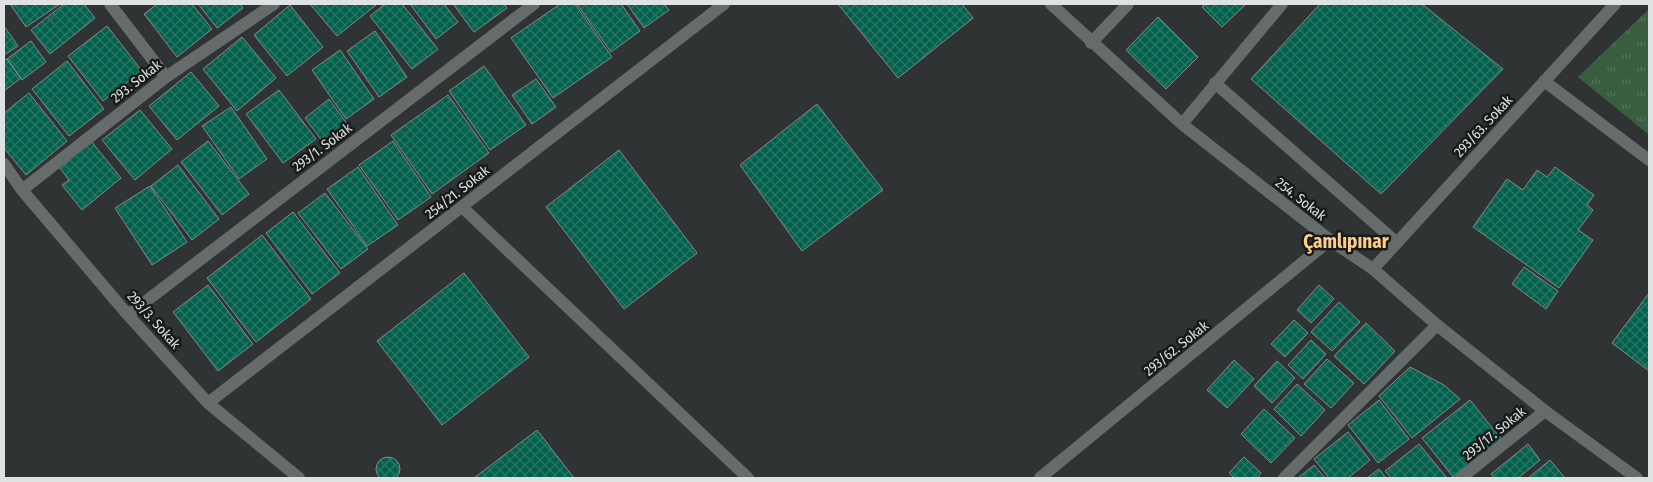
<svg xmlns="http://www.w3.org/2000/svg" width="1653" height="482" font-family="'Fira Sans Condensed',sans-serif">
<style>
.park{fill:url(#park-tufts)}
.building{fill:url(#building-cross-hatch);stroke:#848987}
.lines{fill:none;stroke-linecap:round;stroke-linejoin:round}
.service{stroke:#666b6b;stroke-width:12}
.minor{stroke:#666b6b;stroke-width:12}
.tertiary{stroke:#666b6b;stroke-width:12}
.labels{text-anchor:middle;stroke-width:5;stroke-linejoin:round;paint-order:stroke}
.street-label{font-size:14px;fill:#dfe2e2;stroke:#181a1a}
.district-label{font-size:19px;font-weight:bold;fill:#fdcd8a;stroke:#181a1a}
</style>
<defs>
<pattern id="park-tufts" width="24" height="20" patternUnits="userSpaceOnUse" patternTransform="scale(1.25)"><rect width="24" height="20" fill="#395e3f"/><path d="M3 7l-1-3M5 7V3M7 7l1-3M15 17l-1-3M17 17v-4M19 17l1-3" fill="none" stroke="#55755a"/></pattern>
<pattern id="building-cross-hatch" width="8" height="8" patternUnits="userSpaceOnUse" patternTransform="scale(1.25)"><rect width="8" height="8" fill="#04614d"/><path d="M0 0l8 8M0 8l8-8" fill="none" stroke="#287766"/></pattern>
</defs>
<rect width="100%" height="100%" fill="#2f3333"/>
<path class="park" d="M1649,9V135L1578,77Z"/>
<path class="building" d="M10,4H60L26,27Z
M64,4H84L95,18L50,54L31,30Z
M157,4H192L212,29L177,57L144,14Z
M198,4H240L243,8L217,28Z
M310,4H375L376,5L337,36Z
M385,4H402L438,49L412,69L370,16Z
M410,4H444L458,22L436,39Z
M453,4H504L507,8L474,32Z
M560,4H575L612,57L553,98L511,38Z
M577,4H621L640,31L611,52Z
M627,4H664L669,10L644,28Z
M838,4H962L973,18L898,78Z
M1205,4H1246L1222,27L1202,7Z
M1320,4H1422L1503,69L1381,194L1251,79Z
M290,5L323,47L287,76L254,35Z
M1158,17L1198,57L1166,89L1126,50Z
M4,26L18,46L4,55Z
M107,26L142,71L103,101L68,56Z
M375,31L407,77L379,97L347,51Z
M242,37L276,78L237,111L203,69Z
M31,41L46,62L22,80L7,59Z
M340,50L374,99L346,119L312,70Z
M7,59L21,78L4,91V61Z
M67,61L104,109L69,136L32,89Z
M484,66L526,125L490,150L449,91Z
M191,72L219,106L177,140L149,106Z
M536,79L556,107L532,124L512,95Z
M279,90L316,139L283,163L246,114Z
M29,93L67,141L26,175L4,148V113Z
M448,95L489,153L432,194L391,135Z
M329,99L348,125L324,143L305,118Z
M817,104L883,190L802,251L740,165Z
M231,107L267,159L239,179L202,126Z
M140,110L172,149L135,180L102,140Z
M91,141L121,178L82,210L62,185L69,180L59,167Z
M208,141L249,194L222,215L181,162Z
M393,141L431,197L398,220L359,165Z
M619,150L697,253L624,309L546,207Z
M178,165L219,219L192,240L151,186Z
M358,167L398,225L367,246L327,189Z
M1555,167L1594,195L1587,205L1593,210L1578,230L1593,240L1559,288L1473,227L1507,179L1523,190L1537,170L1547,177Z
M150,186L187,242L152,265L115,208Z
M325,193L368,249L341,269L298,213Z
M293,212L340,273L312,294L266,233Z
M262,235L311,299L256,342L207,278Z
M1524,267L1558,291L1546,309L1512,284Z
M464,273L529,357L442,425L377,341Z
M208,285L253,344L218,371L173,312Z
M1319,285L1334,299L1311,323L1297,310Z
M1649,293V371L1612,343Z
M1339,302L1360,322L1332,351L1311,332Z
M1294,320L1308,333L1285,357L1271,344Z
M1366,323L1395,351L1364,384L1334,356Z
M1311,340L1326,354L1303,379L1288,365Z
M1327,359L1354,383L1331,408L1304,384Z
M1234,360L1254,379L1227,408L1207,390Z
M1277,361L1295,378L1272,403L1254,386Z
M1410,367L1444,385L1460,399L1412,438L1379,396Z
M1297,384L1325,410L1301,436L1274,409Z
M1379,400L1409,439L1378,463L1348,425Z
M1470,400L1501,439L1453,477L1422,438Z
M1264,409L1295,438L1271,463L1241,434Z
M537,430L574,478H474Z
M1348,432L1370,460L1348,478H1329L1314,459Z
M1419,444L1447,478H1391L1385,471Z
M1528,444L1540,460L1518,478H1494L1491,474Z
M1244,457L1261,473L1257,478H1234L1229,473Z
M376 469a12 12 0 1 1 24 0a12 12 0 1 1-24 0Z
M1550,460L1565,478H1528Z
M1314,465L1325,478H1298Z
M1379,469L1386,478H1367Z"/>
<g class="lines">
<path class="service" d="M1215,83L1396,242"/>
<path class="minor" d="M110,4L166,77
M1091,43L1128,4
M1544,81L1649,160
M1182,124L1282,4
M4,164L22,190L128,315L208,403L299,478
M22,190L166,77L274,4
M462,207L748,478
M1373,269L1615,4
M128,315L534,4
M208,403L724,4
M1040,478L1330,240
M1284,478L1437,325
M1461,478L1545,411"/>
<path class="tertiary" d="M1051,4L1182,124L1330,240L1373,269L1437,325L1545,411L1637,478"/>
</g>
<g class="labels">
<g class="street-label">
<text transform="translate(136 81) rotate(-38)" y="5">293. Sokak</text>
<text transform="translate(1483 126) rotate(-47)" y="5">293/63. Sokak</text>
<text transform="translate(322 147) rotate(-37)" y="5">293/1. Sokak</text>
<text transform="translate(457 192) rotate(-38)" y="5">254/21. Sokak</text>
<text transform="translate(1301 199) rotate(38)" y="5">254. Sokak</text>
<text transform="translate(154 320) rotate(48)" y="5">293/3. Sokak</text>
<text transform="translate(1176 348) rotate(-39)" y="5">293/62. Sokak</text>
<text transform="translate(1494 433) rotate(-39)" y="5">293/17. Sokak</text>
</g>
<g class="district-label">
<text x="1346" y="248">Çamlıpınar</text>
</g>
</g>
<rect width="1653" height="482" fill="none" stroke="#dfe2e2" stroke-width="10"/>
</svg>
